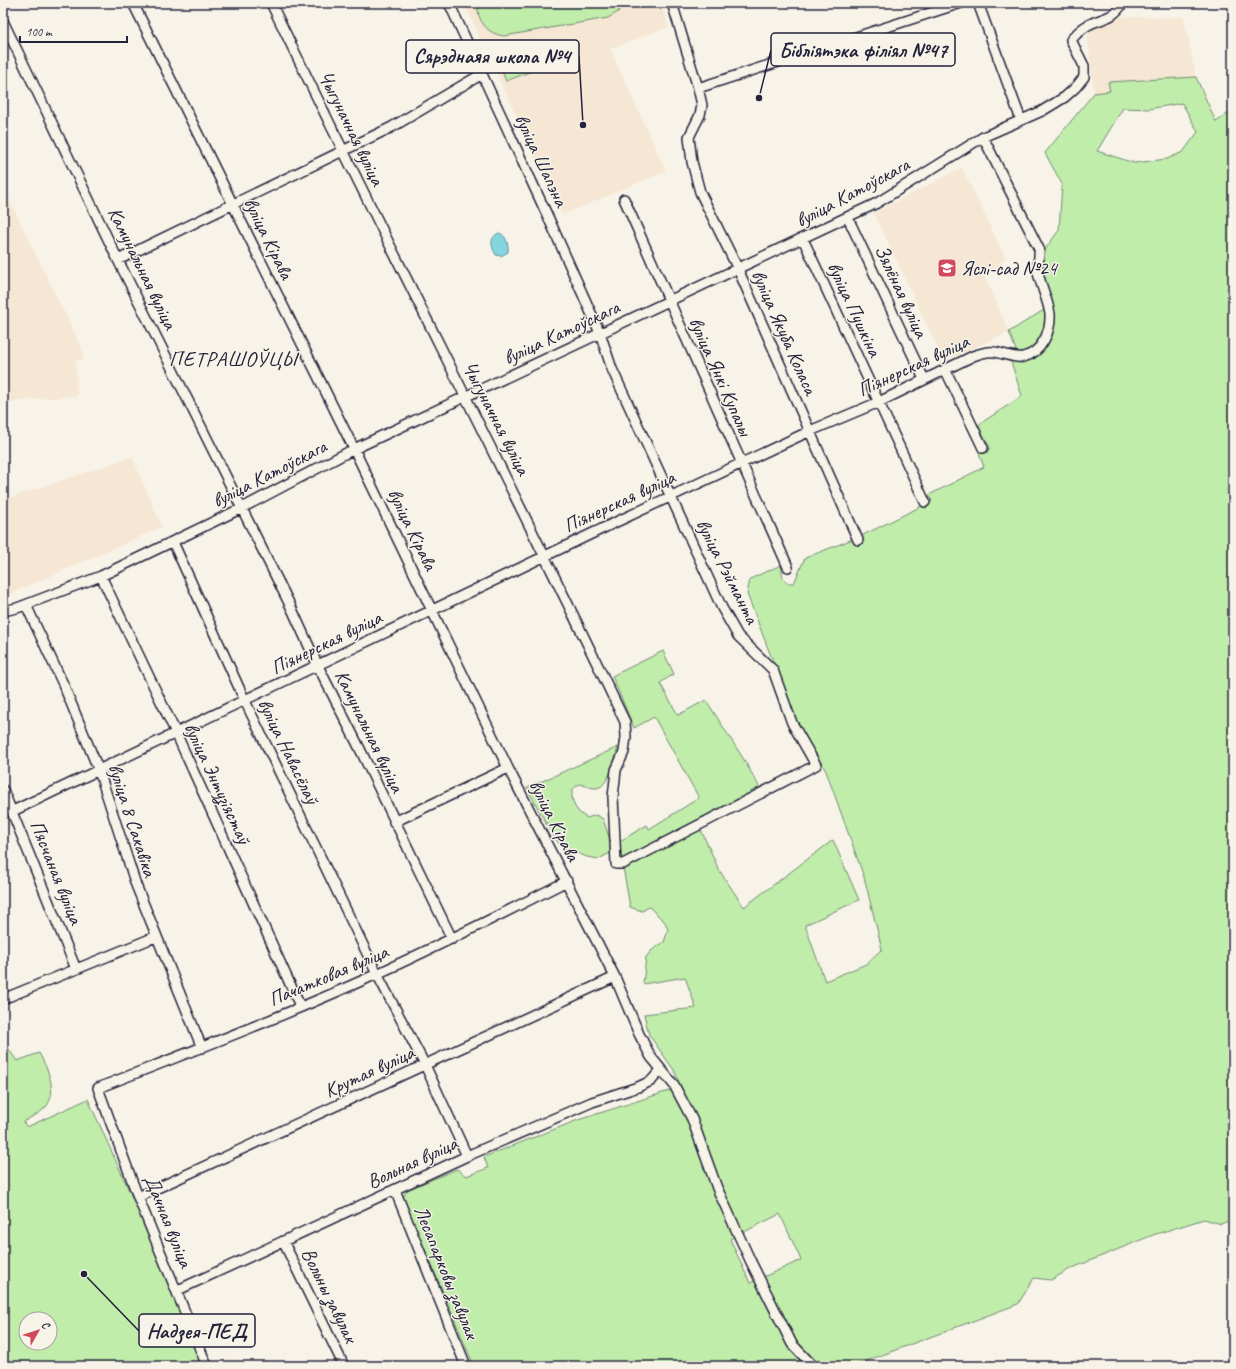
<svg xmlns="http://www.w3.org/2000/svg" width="1236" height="1369" font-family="Caveat,sans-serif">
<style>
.built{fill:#f5e7d3}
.green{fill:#c0edaa;stroke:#718872;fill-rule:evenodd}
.water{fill:#85d6dc;stroke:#5d8e9c}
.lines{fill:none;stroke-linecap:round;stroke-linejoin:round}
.minor-casing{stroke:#22223b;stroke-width:12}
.minor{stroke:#f7f3e8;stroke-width:9}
.labels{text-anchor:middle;stroke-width:3;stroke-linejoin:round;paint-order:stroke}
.street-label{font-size:20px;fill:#22223b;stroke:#f7f3e8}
.poi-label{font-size:20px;fill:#22223b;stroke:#f7f3e8;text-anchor:start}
.neighbourhood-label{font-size:21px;letter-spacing:1px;fill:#22223b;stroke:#f7f3e8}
.leader{fill:none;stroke:#22223b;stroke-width:1.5}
.callout-dot{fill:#22223b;stroke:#f7f3e8;stroke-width:1.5}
.callout{fill:#f7f3e8;stroke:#22223b;stroke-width:1.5}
.callout-label{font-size:21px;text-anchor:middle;font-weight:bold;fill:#22223b}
</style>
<rect width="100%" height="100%" fill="#f7f3e8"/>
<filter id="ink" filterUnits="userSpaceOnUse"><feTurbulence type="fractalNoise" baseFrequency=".025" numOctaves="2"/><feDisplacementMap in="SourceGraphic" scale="8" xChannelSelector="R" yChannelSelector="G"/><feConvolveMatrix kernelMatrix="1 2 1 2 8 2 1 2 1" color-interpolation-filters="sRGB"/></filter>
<g filter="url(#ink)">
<path class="built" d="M464,3H661L668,27L610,49L666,171L562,215Z
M1120,17H1184L1196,77L1108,82L1110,91L1094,93L1087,29Z
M962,168L1006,259L985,276L1009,332L944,361L874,213Z
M3,187L82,349L84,360H76L77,396L3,402Z
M132,457L162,527L3,597V500Z"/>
<path class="green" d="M478,3H624L618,12L608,18L504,36C487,34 476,20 478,3Z
M526,43L537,69L506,81L495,55Z
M1196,77L1216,122L1233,110V1219L1221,1224L1204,1219L1153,1235L1070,1269L1051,1280L1034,1278L1018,1304L853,1366H474L403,1197L407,1190L457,1169L466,1176L488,1168L484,1157L578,1120L681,1087L674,1070L649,1035L644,1014L696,1008L685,977L643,984L646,957L651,951L664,942L668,930L665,922L649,907L642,911L630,907L621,856L620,841L647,825L649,829L699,798L654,717L634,728L612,676L663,651L674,674L660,683L678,715L706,700L746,763L761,790L716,810L697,821L719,870L744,907L833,840L859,900L805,925L825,981L866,964L882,949L864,877L826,771L796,721L747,594L750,579L781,565L783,578L787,583H794L805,558L863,535L932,501L929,495L984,467L979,454L990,448L978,425L1022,396L1011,362L1017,353L1009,332L1050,306L1040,272L1046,248L1059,230L1062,184L1045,153L1094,93L1110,91L1108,82ZM1182,103L1198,132L1183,152L1167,159L1134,163L1097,151L1123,108L1149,109ZM780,1214L801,1260L750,1283L730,1239Z
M618,747C615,758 609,789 595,788C590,788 585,785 579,784L572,790C571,803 576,812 587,818L596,815L603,819L612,846L610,853L599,859L587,857L562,847L553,836L527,788Z
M3,1041L17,1061L39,1053C47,1068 60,1093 44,1109C39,1114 29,1118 23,1122L27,1127L88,1099L146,1228L203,1366H3ZM26,1319H50V1343H26Z"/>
<path class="water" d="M499,233C506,235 509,245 508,252L501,256L496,255C491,246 489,238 499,233Z"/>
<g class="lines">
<g class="minor-casing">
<path id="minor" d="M133,3L354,449L508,768L615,977L639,1034L651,1057L674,1085L692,1119L717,1188L751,1262L792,1344L813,1366
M271,3C387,244 510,481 625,722L626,737L624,752L616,770L613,797L616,864H623L816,765L792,723L773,670L738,636L722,608L612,369L600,333L549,219L449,3
M672,3L698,88L702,105L700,115L689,137L692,162L700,192L737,267L858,540
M978,3L1021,120
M3,21L118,260L292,609L318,666L359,747L452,939
M698,88L961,3
M624,199L788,567
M848,218L924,379
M803,239L925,502
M118,260L392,127L482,74
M945,369L983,448
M173,542L245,701L377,974L425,1065L467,1156
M101,576L176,733L300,1006
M26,605L64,686L99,771L136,885L202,1048
M3,611L17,608L101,576L242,508L354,449L877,203L983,137L1042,111L1065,97L1076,87L1084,77V66L1071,40C1076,34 1081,29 1088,25C1103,17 1112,20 1123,3
M3,790L76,969
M13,811L612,524L810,431L879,402L973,356C982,353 990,350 999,353C1008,355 1014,358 1023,357C1042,353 1051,331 1050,314C1048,300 1041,286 1038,273C1037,265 1040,257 1039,249L983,137
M394,822L508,768
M3,999L155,937
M395,1190L466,1366
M138,1197L615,977
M283,1241L344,1366
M178,1290L467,1156L592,1102L638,1087L651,1081L661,1070
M207,1366L138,1197L98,1088C192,1051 287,1015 379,973C442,944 504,913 567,881"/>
</g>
<use href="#minor" class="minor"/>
</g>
</g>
<defs>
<g id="school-square" transform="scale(1)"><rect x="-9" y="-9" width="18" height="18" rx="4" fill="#d1495b" stroke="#f7f3e8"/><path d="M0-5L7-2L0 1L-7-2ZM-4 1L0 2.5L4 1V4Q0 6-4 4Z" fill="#fff"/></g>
</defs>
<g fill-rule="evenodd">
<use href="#school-square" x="947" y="268"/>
</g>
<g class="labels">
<g class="street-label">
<text transform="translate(352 128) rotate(64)" y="7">Чыгуначная вуліца</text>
<text transform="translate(542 160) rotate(65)" y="7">вуліца Шапэна</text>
<text transform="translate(852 192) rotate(-28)" y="7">вуліца Катоўскага</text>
<text transform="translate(269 238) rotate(64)" y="7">вуліца Кірава</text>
<text transform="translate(143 268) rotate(64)" y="7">Камунальная вуліца</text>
<text transform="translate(902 291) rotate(65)" y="7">Зялёная вуліца</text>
<text transform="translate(855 309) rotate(65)" y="7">вуліца Пушкіна</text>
<text transform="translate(561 332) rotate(-25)" y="7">вуліца Катоўскага</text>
<text transform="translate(785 332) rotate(66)" y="7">вуліца Якуба Коласа</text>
<text transform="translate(913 365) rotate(-25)" y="7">Піянерская вуліца</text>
<text transform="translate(721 376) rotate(66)" y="7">вуліца Янкі Купалы</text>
<text transform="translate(497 418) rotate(63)" y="7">Чыгуначная вуліца</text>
<text transform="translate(269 473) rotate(-27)" y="7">вуліца Катоўскага</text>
<text transform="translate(619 501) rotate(-25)" y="7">Піянерская вуліца</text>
<text transform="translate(413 529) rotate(64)" y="7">вуліца Кірава</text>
<text transform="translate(728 571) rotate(63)" y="7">вуліца Рэйманта</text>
<text transform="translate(326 642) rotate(-26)" y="7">Піянерская вуліца</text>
<text transform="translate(370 731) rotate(64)" y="7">Камунальная вуліца</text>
<text transform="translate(289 751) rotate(64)" y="7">вуліца Навасёлаў</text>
<text transform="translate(218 783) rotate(65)" y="7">вуліца Энтузіястаў</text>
<text transform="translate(133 820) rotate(72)" y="7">вуліца 8 Сакавіка</text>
<text transform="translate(555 820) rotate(63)" y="7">вуліца Кірава</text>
<text transform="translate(57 872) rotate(68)" y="7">Пясчаная вуліца</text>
<text transform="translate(328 975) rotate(-23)" y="7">Пачатковая вуліца</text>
<text transform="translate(369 1071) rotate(-25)" y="7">Крутая вуліца</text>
<text transform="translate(412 1162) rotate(-25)" y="7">Вольная вуліца</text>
<text transform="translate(169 1221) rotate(68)" y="7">Дачная вуліца</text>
<text transform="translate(447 1272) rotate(68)" y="7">Лесапарковы завулак</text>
<text transform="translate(330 1295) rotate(64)" y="7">Вольны завулак</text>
</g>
<g class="poi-label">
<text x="961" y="275">Яслі-сад №24</text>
</g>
<g class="neighbourhood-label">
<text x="233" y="366">ПЕТРАШОЎЦЫ</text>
</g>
</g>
<path class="leader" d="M759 98L771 50M583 125L579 56M84 1274L139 1331"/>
<g class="callout-dot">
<circle cx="759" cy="98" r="4"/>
<circle cx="583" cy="125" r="4"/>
<circle cx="84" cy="1274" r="4"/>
</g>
<g class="callout">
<rect x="771" y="33" width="184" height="33" rx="4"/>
<rect x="406" y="40" width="173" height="33" rx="4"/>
<rect x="139" y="1314" width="116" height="33" rx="4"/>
</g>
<g class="callout-label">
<text x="863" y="57">Бібліятэка філіял №47</text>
<text x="492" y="63">Сярэднаяя школа №4</text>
<text x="197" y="1338">Надзея-ПЕД</text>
</g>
<rect width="1236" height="1369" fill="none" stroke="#f7f3e8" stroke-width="16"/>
<rect x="8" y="8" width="1220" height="1353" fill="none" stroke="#22223b" stroke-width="1.5" filter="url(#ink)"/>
<g transform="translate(38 1331) rotate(51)"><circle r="19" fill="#f7f3e8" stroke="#a29fa3"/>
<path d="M0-3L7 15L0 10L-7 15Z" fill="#d1495b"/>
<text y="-6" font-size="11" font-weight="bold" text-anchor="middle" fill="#22223b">С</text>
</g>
<path d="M20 36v6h107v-6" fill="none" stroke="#22223b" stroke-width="2"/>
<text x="26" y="36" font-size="12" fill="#22223b" stroke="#f7f3e8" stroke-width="3" paint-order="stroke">100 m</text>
</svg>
